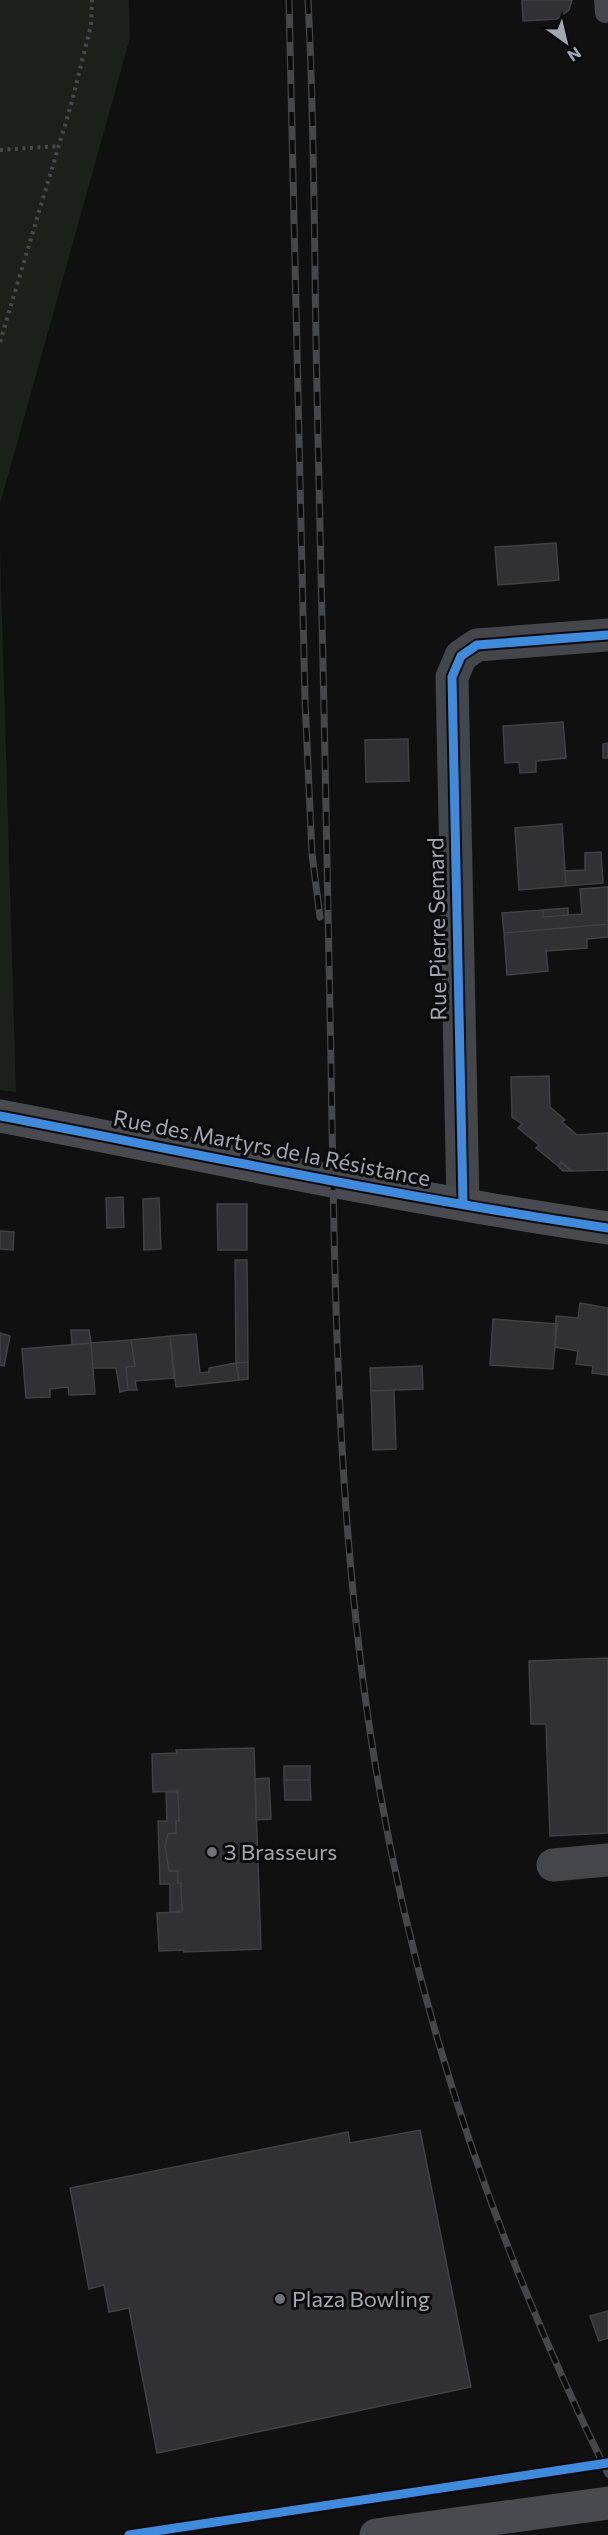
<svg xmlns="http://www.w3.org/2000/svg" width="608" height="2535" font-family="Commissioner,sans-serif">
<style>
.green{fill:#1b201b}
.building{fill:#313133;stroke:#404144;stroke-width:1.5}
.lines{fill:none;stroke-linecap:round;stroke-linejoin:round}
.path{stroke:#46484b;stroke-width:4;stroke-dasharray:3 4.5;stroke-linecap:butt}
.lane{stroke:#454649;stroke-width:20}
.street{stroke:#454649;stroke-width:33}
.secondary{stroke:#494a4d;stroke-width:33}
.rail-casing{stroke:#454749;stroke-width:7}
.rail{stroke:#0b0b0c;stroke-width:4.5;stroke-dasharray:14;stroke-linecap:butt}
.cycleway-casing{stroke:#0b0b0c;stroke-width:13}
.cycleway{stroke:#408adc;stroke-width:9}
.poi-dot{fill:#6f7279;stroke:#0b0b0c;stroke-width:2}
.labels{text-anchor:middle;stroke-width:6;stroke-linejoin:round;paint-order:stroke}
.street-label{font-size:22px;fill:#a2a6b1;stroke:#0b0b0c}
.poi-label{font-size:22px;fill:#a2a6b1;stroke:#0b0b0c;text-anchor:start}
</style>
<rect width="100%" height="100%" fill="#101011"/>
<path class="green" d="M0,0H129L130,38L0,504Z
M0,549L16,1092L0,1090Z"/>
<path class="building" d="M522,0H572L569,10L557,19L523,21Z
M556,543L559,580L498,585L495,547Z
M563,722L566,758L536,761V772L520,773L519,762L505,763L503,726Z
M408,739L409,781L366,782L365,740Z
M608,743V758H603V744Z
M562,824L566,886L519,890L515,828Z
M601,852L603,883L566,886L565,871L585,870V853Z
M608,887V924L504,933L502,913L543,910V917L582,914L580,889Z
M568,908V915L543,917V910Z
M608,924V937L587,939V948L546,951L548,971L507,975L504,933Z
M549,1076L550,1107L565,1120L562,1122L577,1135L608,1133V1170L571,1171L561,1162L558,1166L536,1148L539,1145L518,1128L522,1124L512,1117L511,1077Z
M561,1162L571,1170V1171H563L558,1166Z
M123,1197L124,1227L107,1228L106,1198Z
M159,1198L161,1249L144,1250L143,1199Z
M217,1204H247V1250H218Z
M0,1231L14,1232L13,1250L0,1249Z
M235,1260H247L248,1362L236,1363Z
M580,1303L608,1308V1375L592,1373L593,1366L576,1364L578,1351L555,1347L556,1316L578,1318Z
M493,1319L557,1324L553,1369L490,1365Z
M71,1330H89L91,1343L72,1345Z
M0,1333L10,1336L4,1366L0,1365Z
M196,1334L200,1373L209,1372V1368L236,1363L239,1380L176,1387L170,1336Z
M170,1336L174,1378L135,1381L137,1390H128L126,1367L135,1366L131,1340Z
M131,1340L135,1366L126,1367L128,1390L120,1392L116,1368H93L91,1343Z
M91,1343L95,1394L69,1395L68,1387L50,1389V1397L26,1398L22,1349Z
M248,1362V1379L239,1380L236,1363Z
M422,1366L423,1389L371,1391L370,1368Z
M394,1390L396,1449L373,1450L371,1391Z
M608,1658V1833L550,1836L546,1724H531L529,1661Z
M254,1748L261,1949L184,1952V1950L159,1951L157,1913L182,1912L181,1883H178V1871H169L165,1846L168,1834L176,1833V1821H179L178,1791L153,1792L152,1754L177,1753L176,1750Z
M284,1766H310V1780H284Z
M269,1778L271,1819L256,1820L255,1779Z
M284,1780H310L311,1800H285Z
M166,1792H178L179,1821H176V1833L168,1834L165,1846L169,1871H178V1883H181L182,1911L170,1912V1884H160L158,1821H167Z
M420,2130L471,2387L157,2453L129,2308L109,2312L104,2285L89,2289L70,2188L348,2132L350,2143Z
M608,2311V2338L599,2341L590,2316Z"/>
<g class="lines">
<path class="path" d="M0,150L59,146
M0,342L71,105L91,25L92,0
M431,2489L608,2463
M129,2535L370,2499"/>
<path class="lane" d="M604,0L605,13"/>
<path class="street" d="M463,1203L452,677L461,656L477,645L608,635
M553,1865L608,1860"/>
<path class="secondary" d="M0,1116C202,1155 404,1198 608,1228
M376,2535L608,2503"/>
<g class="rail-casing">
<path id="rail" d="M289,0L305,700L312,854L320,917
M308,0C315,130 314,261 317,392C322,615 327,839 331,1062C335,1302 337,1543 378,1781C419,2022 500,2255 608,2474"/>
</g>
<use href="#rail" class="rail"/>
<g class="cycleway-casing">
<path id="cycleway" d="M0,1116C202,1155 404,1198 608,1228
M463,1203L452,677L461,656L477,645L608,635
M129,2535L608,2463"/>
</g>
<use href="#cycleway" class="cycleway"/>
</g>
<g class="poi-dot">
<circle cx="212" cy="1852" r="6"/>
<circle cx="280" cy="2299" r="6"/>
</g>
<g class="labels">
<g class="street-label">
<text transform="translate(437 929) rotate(-91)" y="8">Rue Pierre Semard</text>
<text transform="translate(272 1148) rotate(11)" y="8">Rue des Martyrs de la Résistance</text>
</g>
<g class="poi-label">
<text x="224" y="1860">3 Brasseurs</text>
<text x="292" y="2307">Plaza Bowling</text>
</g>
</g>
<g transform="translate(566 42) rotate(146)" stroke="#0b0b0c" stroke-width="4.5" paint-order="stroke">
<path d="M0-4.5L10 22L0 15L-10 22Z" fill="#a2a6b1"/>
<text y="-9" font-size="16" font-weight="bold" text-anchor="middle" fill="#a2a6b1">N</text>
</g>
</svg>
